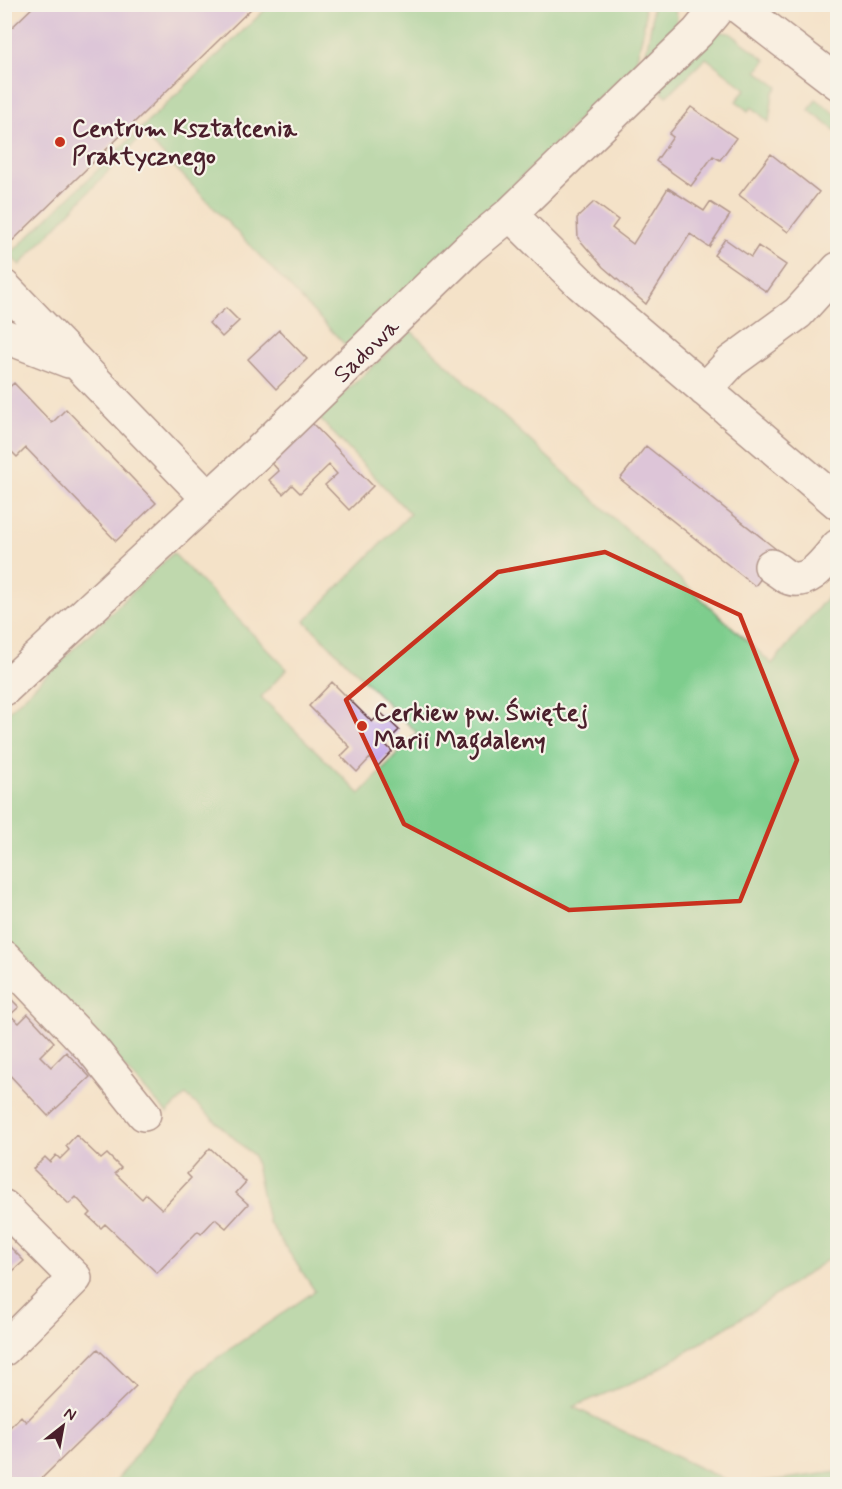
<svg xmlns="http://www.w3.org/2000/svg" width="842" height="1489" font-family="Mynerve,sans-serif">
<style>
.green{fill:#7ecd8d;stroke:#64765c;stroke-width:1.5}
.building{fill:#c0a3ea}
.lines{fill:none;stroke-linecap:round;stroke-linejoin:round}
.minor-casing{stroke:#643c43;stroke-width:36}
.minor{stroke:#fff;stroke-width:33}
.marked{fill:none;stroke:#c8321e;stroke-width:4.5;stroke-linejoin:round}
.poi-dot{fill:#c8321e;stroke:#f7f3e8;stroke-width:2}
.labels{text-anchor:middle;stroke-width:4.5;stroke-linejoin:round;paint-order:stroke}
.poi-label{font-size:24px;font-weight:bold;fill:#4a1f2b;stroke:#f7f3e8;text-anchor:start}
.street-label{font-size:24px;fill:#4a1f2b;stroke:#f7f3e8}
</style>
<rect width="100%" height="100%" fill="#f7f3e8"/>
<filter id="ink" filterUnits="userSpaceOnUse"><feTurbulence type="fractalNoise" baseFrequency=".0167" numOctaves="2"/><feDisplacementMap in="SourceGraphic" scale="12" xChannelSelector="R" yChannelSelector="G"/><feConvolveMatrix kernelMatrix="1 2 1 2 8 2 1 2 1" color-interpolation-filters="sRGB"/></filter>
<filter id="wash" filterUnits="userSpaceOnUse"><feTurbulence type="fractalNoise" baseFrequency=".008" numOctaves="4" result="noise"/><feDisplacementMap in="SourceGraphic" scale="24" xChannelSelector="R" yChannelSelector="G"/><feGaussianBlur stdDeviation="1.35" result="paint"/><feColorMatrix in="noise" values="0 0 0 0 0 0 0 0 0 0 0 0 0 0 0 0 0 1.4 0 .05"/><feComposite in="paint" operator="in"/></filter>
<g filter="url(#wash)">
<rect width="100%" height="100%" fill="#f4e2c8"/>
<path class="green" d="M270,5H644L645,17L643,32L636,62L350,350L143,134L20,265L9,255Z
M652,5H673L677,16L676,26L645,57L652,21Z
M721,32L730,33L766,60L757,71L778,87L773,93L769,122L752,107L748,111L736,101L746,89L706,58L667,96L658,88L715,33Z
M816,99L837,115V132L809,110Z
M411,331L772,664L837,585V1253L756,1309L647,1376L573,1407L733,1484H114L198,1371L315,1291L268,1221L254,1156L186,1095L167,1113L5,940V715L173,553L287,669L261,697L360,794L417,733L305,621L410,514L318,417Z
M837,1472V1484H745Z"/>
<g id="blocks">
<path class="building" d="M36,4H256L4,249V35Z
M691,107L736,138L720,160L713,156L691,186L656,161L673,137L669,134Z
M771,154L819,192L788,232L739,195Z
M668,188L704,211L710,202L730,215L709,247L690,234L646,304L603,267L578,238L577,218L594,202L618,220L612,228L633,244Z
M725,239L751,257L758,246L786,265L767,292L714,255Z
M226,308L239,321L222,337L209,323Z
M279,330L307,359L276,389L248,359Z
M14,383L52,423L66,409L156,503L116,541L26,448L17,457L4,444V392Z
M312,423L373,486L349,510L325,485L337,474L329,465L300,493L292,485L283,494L269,480L279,471L271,462Z
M646,446L781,553L755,586L620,479Z
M332,682L372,722L381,713L399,730L385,744L392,751L378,766L370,758L357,772L341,756L350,747L309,706Z
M5,993L19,1007L10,1015L19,1023L28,1014L54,1042L40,1056L51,1067L66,1052L90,1077L48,1116L5,1070Z
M76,1135L101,1159L107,1154L121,1168L115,1173L142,1199L146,1194L162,1209L191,1178L187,1174L210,1148L246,1182L236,1193L248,1204L226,1228L215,1219L201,1234L198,1231L157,1273L105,1224L101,1228L88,1216L91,1213L76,1197L69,1204L33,1169L45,1157L50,1162L56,1155L60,1159L69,1150L66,1146Z
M4,1241L24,1261L4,1279Z
M98,1349L136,1386L36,1484H17L5,1472V1432L21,1416L26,1422Z"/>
</g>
</g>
<g filter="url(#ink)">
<use href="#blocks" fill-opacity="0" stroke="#643c43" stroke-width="1.5"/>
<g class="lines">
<g class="minor-casing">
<path id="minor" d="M735,4L838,83
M510,214L581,284L838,503
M4,287L208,498
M4,336L69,361
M705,390L731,362L798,313L838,269
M771,566C776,569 782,574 787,577C809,587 826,560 838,546
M4,689L264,447L469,248L510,214L698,32L721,4
M4,957L93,1050L144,1114
M4,1207L75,1278L4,1349"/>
</g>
<use href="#minor" class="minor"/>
</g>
</g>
<path d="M0 0H842V1489H0ZM605,552L740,615L797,760L740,901L569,910L404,824L346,700L498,572Z" fill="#f4e2c8" fill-opacity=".55" fill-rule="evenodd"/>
<path class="marked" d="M605,552L740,615L797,760L740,901L569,910L404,824L346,700L498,572Z"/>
<g class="poi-dot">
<circle cx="60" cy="142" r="6"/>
<circle cx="362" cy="726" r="6"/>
</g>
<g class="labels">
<g class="poi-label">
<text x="72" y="136">Centrum Kształcenia<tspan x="72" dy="28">Praktycznego</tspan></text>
<text x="374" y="720">Cerkiew pw. Świętej<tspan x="374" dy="28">Marii Magdaleny</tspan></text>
</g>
<g class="street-label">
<text transform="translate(366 350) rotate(-44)" y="8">Sadowa</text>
</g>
</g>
<rect width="842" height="1489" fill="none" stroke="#f7f3e8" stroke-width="24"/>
<g transform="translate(63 1426) rotate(31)" stroke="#f7f3e8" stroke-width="4.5" paint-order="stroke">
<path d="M0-4.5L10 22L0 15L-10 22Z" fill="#4a1f2b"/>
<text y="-9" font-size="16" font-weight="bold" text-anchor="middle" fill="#4a1f2b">N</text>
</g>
</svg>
